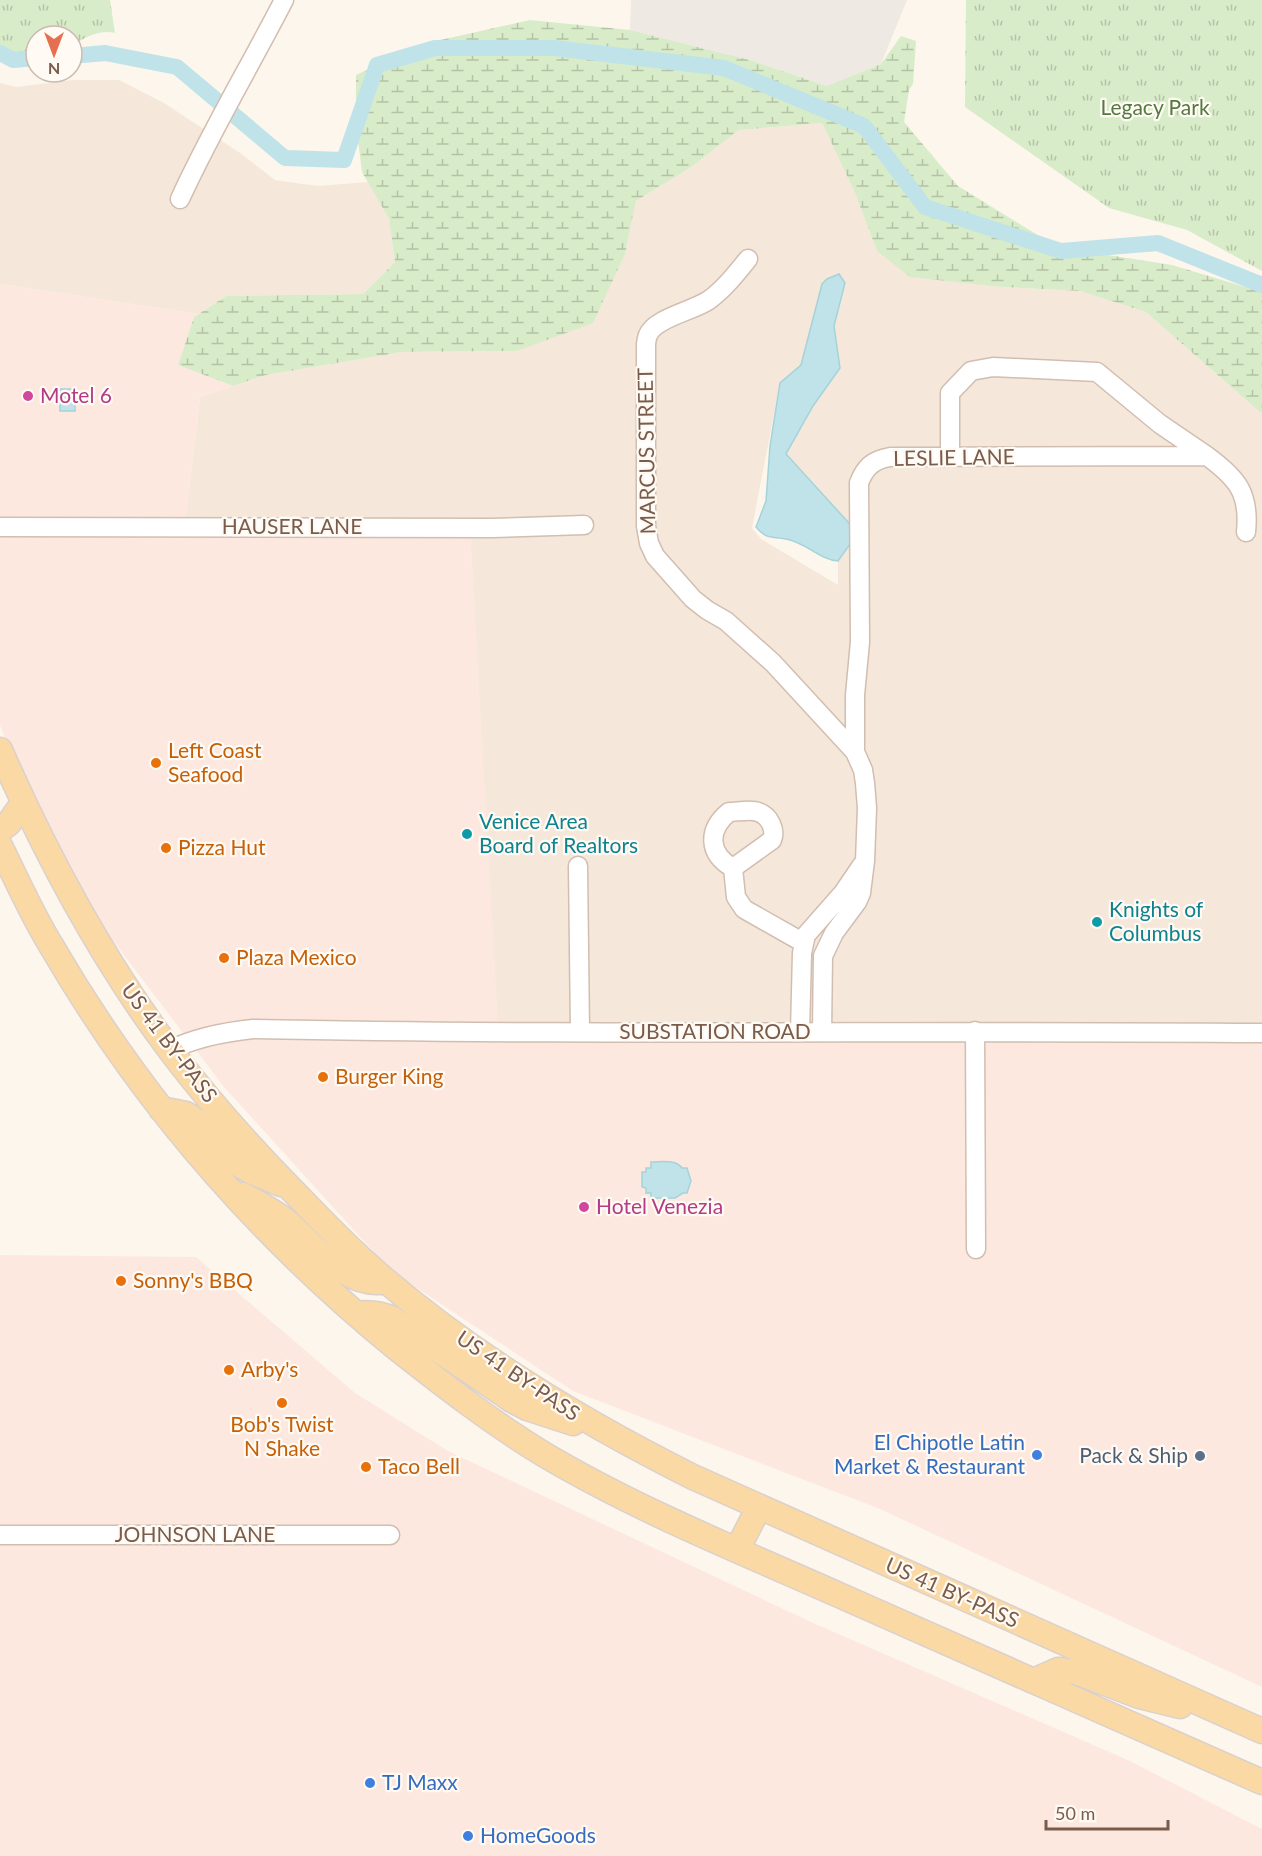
<svg xmlns="http://www.w3.org/2000/svg" width="1262" height="1856" font-family="Lato,sans-serif">
<style>
.residential{fill:#f5e8da;fill-rule:evenodd}
.commercial{fill:#fde8e0}
.industrial{fill:#efe9e4}
.wetland{fill:url(#wetland-marsh)}
.park{fill:url(#park-tufts)}
.water{fill:#bfe3e8;stroke:#a5d3da;stroke-width:1.5}
.lines{fill:none;stroke-linecap:round;stroke-linejoin:round}
.canal{stroke:#bfe3e8;stroke-width:16}
.minor-casing{stroke:#d1beb0;stroke-width:21}
.major-casing{stroke:#dad1cd;stroke-width:27}
.minor{stroke:#fff;stroke-width:18}
.major{stroke:#fbd9a5;stroke-width:24}
.hotel-dot{fill:#d1479c;stroke:#fffaf3;stroke-width:2}
.food-dot{fill:#e8710a;stroke:#fffaf3;stroke-width:2}
.culture-dot{fill:#0f9aa8;stroke:#fffaf3;stroke-width:2}
.shop-dot{fill:#3f7fe0;stroke:#fffaf3;stroke-width:2}
.service-dot{fill:#5c6f8a;stroke:#fffaf3;stroke-width:2}
.labels{text-anchor:middle;stroke-width:4.5;stroke-linejoin:round;paint-order:stroke}
.park-label{font-size:21px;fill:#537a41;stroke:#fffaf3}
.hotel-label{font-size:21px;fill:#b23c85;stroke:#fffaf3;text-anchor:start}
.street-label{font-size:21px;fill:#7a5c4d;stroke:#fffaf3}
.food-label{font-size:21px;fill:#c56008;stroke:#fffaf3;text-anchor:start}
.culture-label{font-size:21px;fill:#0d838f;stroke:#fffaf3;text-anchor:start}
.shop-label{font-size:21px;fill:#366cbe;stroke:#fffaf3;text-anchor:start}
.service-label{font-size:21px;fill:#4e5e75;stroke:#fffaf3;text-anchor:end}
</style>
<defs>
<pattern id="wetland-marsh" width="20" height="14" patternUnits="userSpaceOnUse" patternTransform="scale(1.5)"><rect width="20" height="14" fill="#d8ecc9"/><path d="M1 5h8M5 5V1M11 12h8M15 12V8" fill="none" stroke="#b4c2a5"/></pattern>
<pattern id="park-tufts" width="24" height="20" patternUnits="userSpaceOnUse" patternTransform="scale(1.5)"><rect width="24" height="20" fill="#d8ecc9"/><path d="M3 7l-1-3M5 7V3M7 7l1-3M15 17l-1-3M17 17v-4M19 17l1-3" fill="none" stroke="#b4c2a5"/></pattern>
</defs>
<rect width="100%" height="100%" fill="#fdf6ec"/>
<path class="residential" d="M72,80H119L164,103L240,153L275,180L317,186L368,182L389,219L395,262L363,294L226,296L198,314L0,284V83L16,87Z
M822,123L855,193L877,251L1003,287L1080,291L1146,312L1262,414V1025L852,1021L497,1025L470,532L185,524L200,397L266,375L402,352L517,351L625,254L636,201L690,168L739,130ZM834,277L844,283L834,326L840,368L813,406L786,454L858,533L838,561V585L761,539L752,528L780,383L801,365L822,284L827,279Z"/>
<path class="commercial" d="M0,284L198,314L194,317L178,365L233,386L200,397L185,524L470,532L498,1025L852,1021L1262,1025V1687L880,1509L573,1391L391,1271L224,1087L108,934L64,864L7,744L0,725Z
M0,1255L196,1257L355,1393L448,1451L811,1622L1130,1761L1262,1829V1856H0Z"/>
<path class="industrial" d="M631,0H907L881,64L827,86L750,60L630,30Z"/>
<path class="wetland" d="M530,20L630,30L750,60L827,86L881,64L901,36L916,41L913,84L909,90L904,122L958,186L1057,247L1172,265L1262,292V414L1146,312L1080,291L1003,287L910,277L877,251L855,193L822,123L739,130L690,168L636,201L625,254L593,323L517,351L402,352L266,375L233,386L178,365L194,317L226,296L363,294L395,262L389,219L362,172L356,124V75L427,43Z"/>
<path class="park" d="M0,0H110L115,33C100,29 85,37 72,46V36H36V63C22,60 11,55 0,46Z
M966,0H1262V271L1187,230L1109,208L965,107Z"/>
<path class="water" d="M839,274L845,283L834,326L840,368L813,406L786,454L858,533L838,561C820,560 805,542 786,539C771,536 767,540 756,527L766,501L770,446L780,383L801,365L822,284L827,279Z
M60,389H75V411H60Z
M651,1162C661,1162 676,1159 682,1168H687L691,1181L687,1193H683L675,1198H651V1193H646V1188L642,1187V1172H646V1168H651Z"/>
<g class="lines">
<path class="canal" d="M0,53L13,60L36,58
M72,56L105,53L177,67L285,158L344,160L377,65L435,48H554L724,68L864,126L925,207L1061,251L1158,243L1262,285"/>
<g class="minor-casing">
<path id="minor" d="M180,199C211,131 250,66 284,0
M748,259C736,274 724,289 709,300C693,311 655,318 648,335C647,336 646,344 646,344V526L649,543L655,556L693,599L707,610L726,621L773,663L855,752
M950,457V393L971,371L993,367L1097,372L1160,424L1207,456
M0,527L492,528L584,525
M729,812C737,812 751,809 758,812C770,816 776,830 772,840L733,868C708,854 707,830 729,812Z
M578,866L580,1032
M733,868L736,897L744,909L804,943
M975,1031L976,1249
M800,1032L802,953L806,935L843,893L862,865
M822,1032L823,956L834,933L857,902L861,893L865,861L867,808L865,783L863,770L855,752V695L860,642L859,483C865,467 873,460 890,457L1207,456C1237,478 1250,493 1246,532
M170,1050C197,1037 224,1032 253,1029C589,1036 926,1030 1262,1033
M0,1535H390"/>
</g>
<g class="major-casing">
<path id="major" d="M0,750C46,855 101,958 170,1050C207,1099 249,1146 292,1190C322,1221 352,1252 385,1280C478,1359 583,1422 693,1477L1262,1731
M0,830L9,823L23,803
M0,846C17,880 32,915 52,947C141,1100 257,1234 394,1346C442,1384 492,1423 545,1455C638,1510 740,1551 839,1595C980,1657 1121,1720 1262,1782
M161,1109L186,1114L195,1120L233,1161L250,1171L281,1184
M243,1195C258,1203 274,1211 287,1222C314,1245 346,1289 386,1281
M356,1314C369,1312 380,1313 393,1319L512,1400L527,1408L573,1423
M737,1550L759,1507
M1033,1681L1058,1670L1076,1672L1139,1696L1180,1706"/>
</g>
<use href="#minor" class="minor"/>
<use href="#major" class="major"/>
</g>
<g class="hotel-dot">
<circle cx="28" cy="396" r="6"/>
<circle cx="584" cy="1207" r="6"/>
</g>
<g class="food-dot">
<circle cx="156" cy="763" r="6"/>
<circle cx="166" cy="848" r="6"/>
<circle cx="224" cy="958" r="6"/>
<circle cx="323" cy="1077" r="6"/>
<circle cx="121" cy="1281" r="6"/>
<circle cx="229" cy="1370" r="6"/>
<circle cx="282" cy="1403" r="6"/>
<circle cx="366" cy="1467" r="6"/>
</g>
<g class="culture-dot">
<circle cx="467" cy="834" r="6"/>
<circle cx="1097" cy="922" r="6"/>
</g>
<g class="shop-dot">
<circle cx="1037" cy="1455" r="6"/>
<circle cx="370" cy="1783" r="6"/>
<circle cx="468" cy="1836" r="6"/>
</g>
<circle class="service-dot" cx="1200" cy="1456" r="6"/>
<g class="labels">
<g class="park-label">
<text x="1155" y="115">Legacy Park</text>
</g>
<g class="hotel-label">
<text x="40" y="403">Motel 6</text>
<text x="596" y="1214">Hotel Venezia</text>
</g>
<g class="street-label">
<text transform="translate(647 451) rotate(-91)" y="7">MARCUS STREET</text>
<text transform="translate(954 458) rotate(-1)" y="7">LESLIE LANE</text>
<text x="292" y="534">HAUSER LANE</text>
<text x="715" y="1039">SUBSTATION ROAD</text>
<text transform="translate(169 1043) rotate(53)" y="7">US 41 BY-PASS</text>
<text transform="translate(518 1376) rotate(34)" y="7">US 41 BY-PASS</text>
<text x="195" y="1542">JOHNSON LANE</text>
<text transform="translate(952 1593) rotate(24)" y="7">US 41 BY-PASS</text>
</g>
<g class="food-label">
<text x="168" y="758">Left Coast<tspan x="168" dy="24">Seafood</tspan></text>
<text x="178" y="855">Pizza Hut</text>
<text x="236" y="965">Plaza Mexico</text>
<text x="335" y="1084">Burger King</text>
<text x="133" y="1288">Sonny's BBQ</text>
<text x="241" y="1377">Arby's</text>
<text x="282" y="1432" text-anchor="middle">Bob's Twist<tspan x="282" dy="24">N Shake</tspan></text>
<text x="378" y="1474">Taco Bell</text>
</g>
<g class="culture-label">
<text x="479" y="829">Venice Area<tspan x="479" dy="24">Board of Realtors</tspan></text>
<text x="1109" y="917">Knights of<tspan x="1109" dy="24">Columbus</tspan></text>
</g>
<g class="shop-label">
<text x="1025" y="1450" text-anchor="end">El Chipotle Latin<tspan x="1025" dy="24">Market &amp; Restaurant</tspan></text>
<text x="382" y="1790">TJ Maxx</text>
<text x="480" y="1843">HomeGoods</text>
</g>
<g class="service-label">
<text x="1188" y="1463">Pack &amp; Ship</text>
</g>
</g>
<g transform="translate(54 54) rotate(180)"><circle r="28" fill="#fffaf3" stroke="#cabbb1" stroke-width="1.5"/>
<path d="M0-4.5L10 22L0 15L-10 22Z" fill="#e76f51"/>
<text y="-9" font-size="16" font-weight="bold" text-anchor="middle" fill="#7a5c4d">N</text>
</g>
<path d="M1046 1820v9h122v-9" fill="none" stroke="#7a5c4d" stroke-width="3"/>
<text x="1055" y="1820" font-size="18" fill="#7a5c4d" stroke="#fffaf3" stroke-width="4.5" paint-order="stroke">50 m</text>
</svg>
